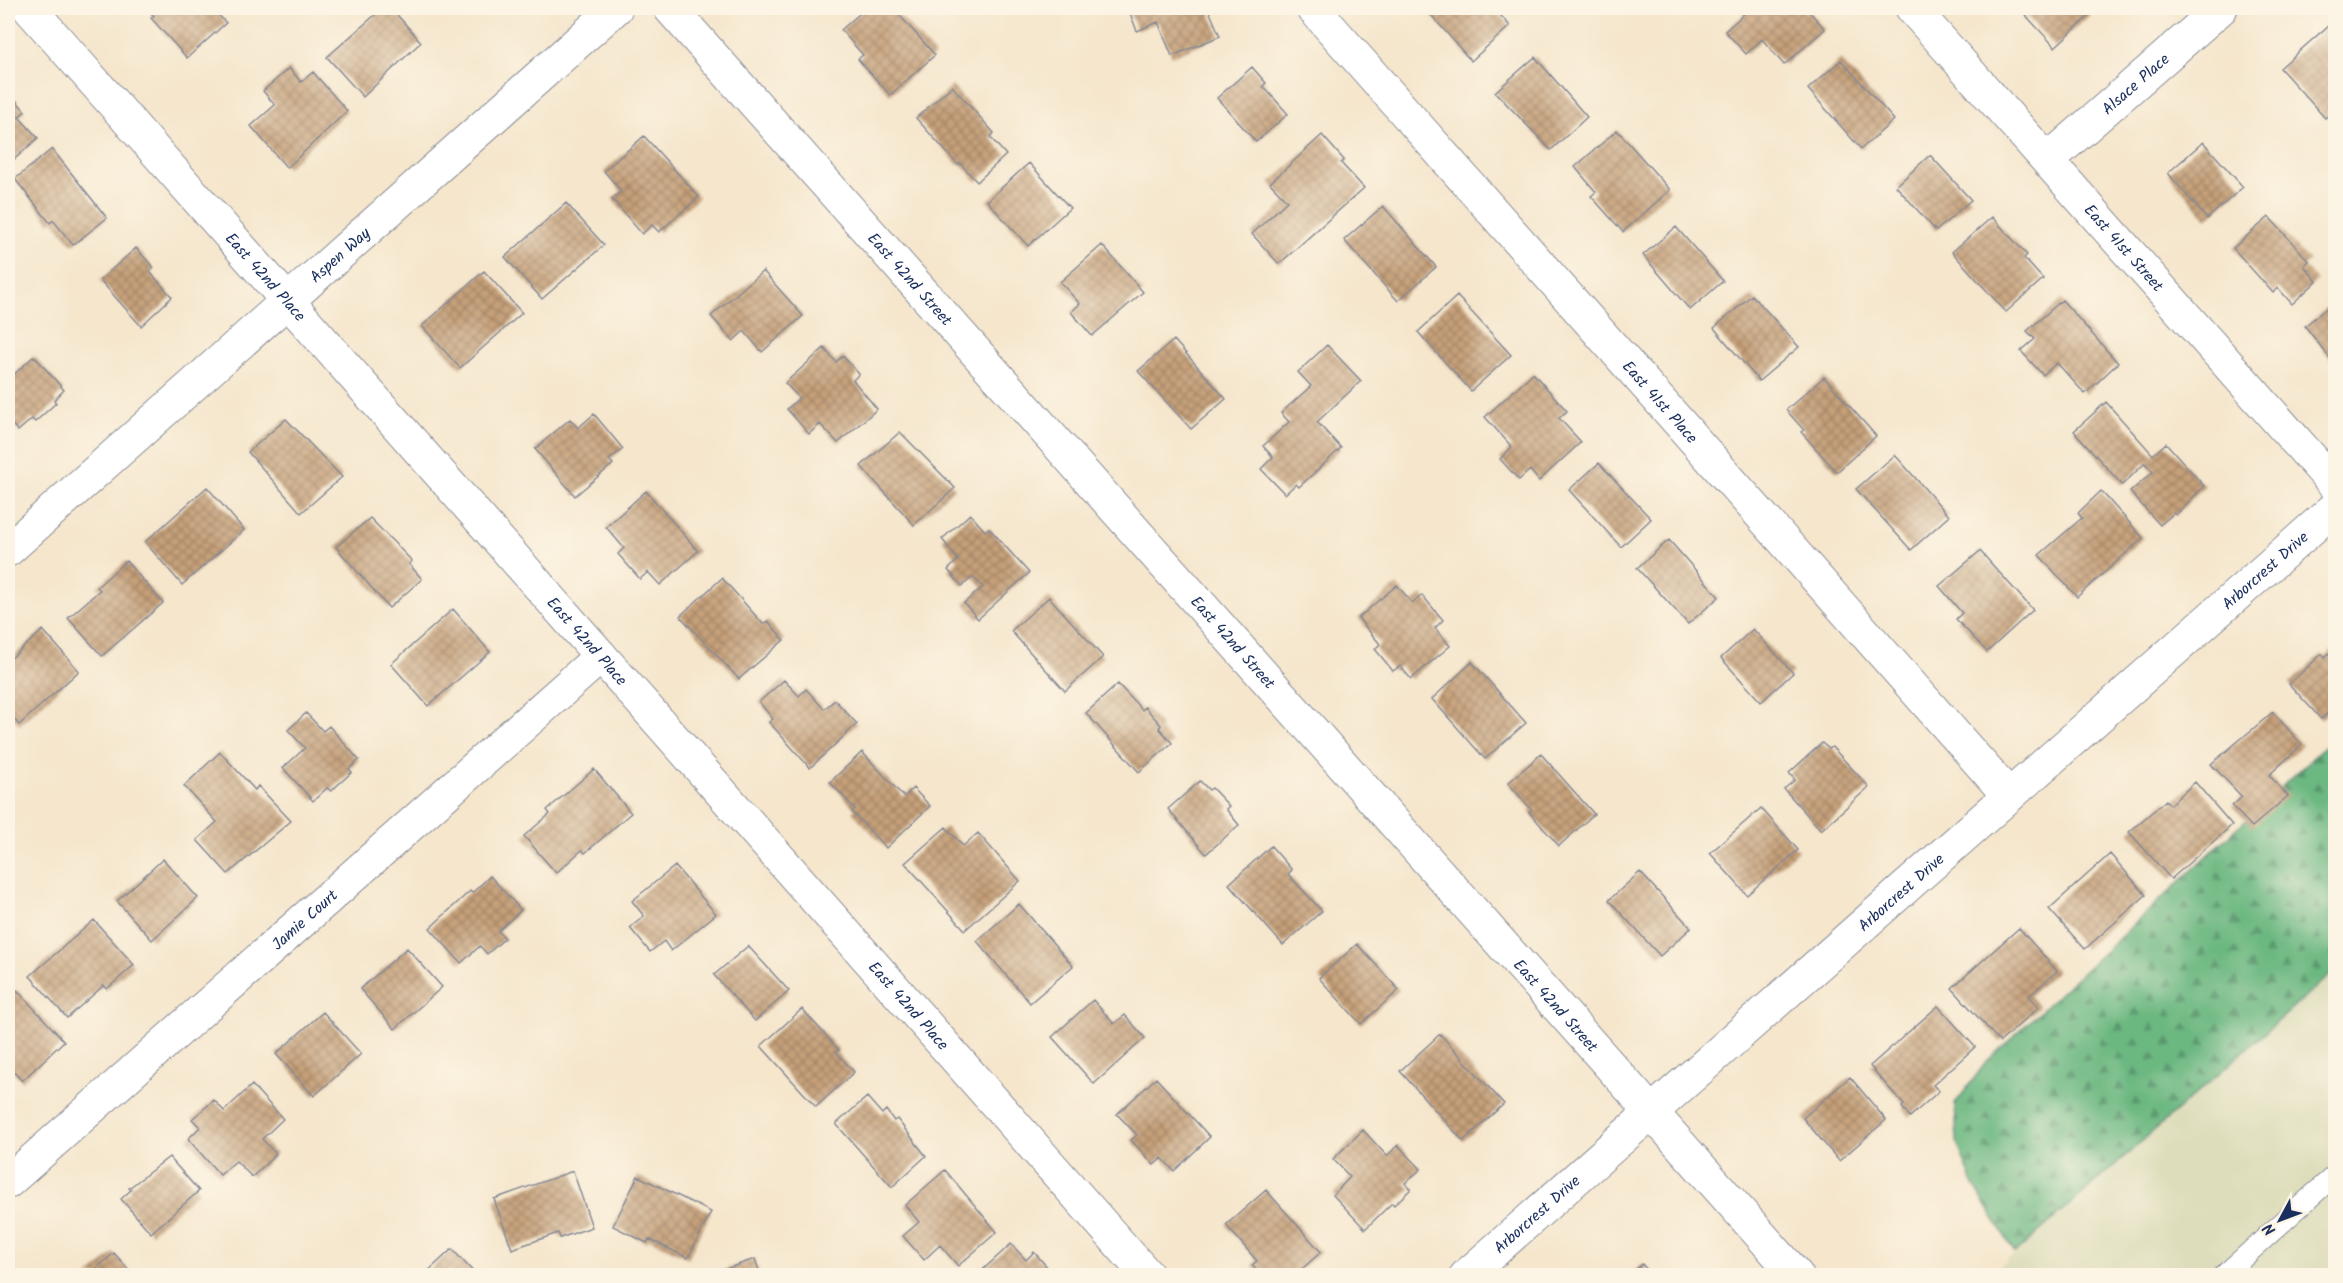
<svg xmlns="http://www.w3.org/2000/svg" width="2343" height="1283" font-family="Kalam,sans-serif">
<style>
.built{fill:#deddbb}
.forest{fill:url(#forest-firs);stroke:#447470;stroke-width:1.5}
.building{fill:url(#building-cross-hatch)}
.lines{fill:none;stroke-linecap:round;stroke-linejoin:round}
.service-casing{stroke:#888a95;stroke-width:22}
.minor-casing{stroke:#888a95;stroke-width:35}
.tertiary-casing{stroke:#888a95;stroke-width:35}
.service{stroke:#fff;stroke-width:20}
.minor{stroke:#fff;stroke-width:33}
.tertiary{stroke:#fff;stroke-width:33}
.labels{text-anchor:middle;stroke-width:4.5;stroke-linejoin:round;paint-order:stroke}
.street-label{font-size:16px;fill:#1b2f5e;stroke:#fcf5e5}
</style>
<defs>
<pattern id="forest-firs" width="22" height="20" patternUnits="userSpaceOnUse" patternTransform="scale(1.5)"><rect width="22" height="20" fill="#6cb881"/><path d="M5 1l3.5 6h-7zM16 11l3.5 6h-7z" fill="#58966d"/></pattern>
<pattern id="building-cross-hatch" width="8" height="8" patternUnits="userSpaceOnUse" patternTransform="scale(1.5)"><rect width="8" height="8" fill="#c6a079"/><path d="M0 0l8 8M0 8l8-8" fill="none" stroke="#a08366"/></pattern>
</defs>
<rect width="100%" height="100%" fill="#fcf5e5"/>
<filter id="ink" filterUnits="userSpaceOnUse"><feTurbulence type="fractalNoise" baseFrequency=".0167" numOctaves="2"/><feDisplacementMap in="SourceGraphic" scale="12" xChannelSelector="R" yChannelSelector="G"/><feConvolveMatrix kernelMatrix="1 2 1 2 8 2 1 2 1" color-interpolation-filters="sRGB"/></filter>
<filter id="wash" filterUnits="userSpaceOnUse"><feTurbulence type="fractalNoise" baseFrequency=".008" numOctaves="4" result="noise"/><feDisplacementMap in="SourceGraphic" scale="24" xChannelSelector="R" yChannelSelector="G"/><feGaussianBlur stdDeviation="1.35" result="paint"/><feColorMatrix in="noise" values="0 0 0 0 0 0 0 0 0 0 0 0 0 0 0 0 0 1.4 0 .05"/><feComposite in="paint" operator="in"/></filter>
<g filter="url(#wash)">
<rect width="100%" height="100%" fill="#f5e6cc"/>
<path class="built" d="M2335,971V1275L1990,1276L2015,1253Z"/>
<path class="forest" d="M2335,737V971L2015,1253L1973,1184L1957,1142L1955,1104L1987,1061Z"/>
<g id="blocks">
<path class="building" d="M146,8H217L214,10L226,23L187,58L151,18L154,16Z
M383,8H391L421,42L363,97L327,57Z
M866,8H893L935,55L890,95L858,59L863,55L841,30Z
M1128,8H1208L1220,36L1172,56L1158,22L1137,31Z
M1428,8H1494L1510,26L1471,61L1426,9Z
M1739,8H1806L1825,29L1784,65L1762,39L1746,54L1725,31L1744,14Z
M2019,8H2083L2090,15L2055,47Z
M2336,19V86L2330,91L2336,97V109L2325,118L2280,68Z
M1535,57L1587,117L1551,150L1495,92Z
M1841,60L1894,120L1861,149L1808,89Z
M1252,67L1266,83L1263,86L1288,114L1256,142L1217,98Z
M289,68L301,82L313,72L347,111L287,168L251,126L275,105L263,91Z
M952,86L994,133L990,137L1006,155L977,182L960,163L958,165L916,118Z
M8,91L25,111L19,117L38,138L8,165Z
M1617,130L1670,190L1623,232L1591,196L1596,192L1575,167Z
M1322,135L1344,160L1341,163L1364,188L1279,264L1252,234L1287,201L1270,183Z
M644,136L699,197L659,232L652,225L642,234L612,199L621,191L604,171Z
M2203,142L2243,187L2207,219L2168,173Z
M52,149L107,218L73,245L53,220L50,223L15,179Z
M1930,155L1971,200L1936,231L1896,186Z
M1029,163L1070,208L1028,246L987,201Z
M566,203L604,245L542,299L505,257Z
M1383,206L1436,267L1398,301L1344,240Z
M1992,217L2027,255L2024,258L2043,279L2006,312L1952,252Z
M2269,217L2309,261L2304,266L2317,281L2292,304L2278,288L2273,293L2233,248Z
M1676,227L1723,281L1690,310L1643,255Z
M1102,245L1143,292L1092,336L1071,312L1080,304L1060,282Z
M136,248L154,268L150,272L172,297L141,326L100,280Z
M484,271L522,313L460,368L422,326Z
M763,271L803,316L762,352L744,331L733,341L711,316Z
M1752,295L1799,347L1759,381L1714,328Z
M1457,296L1511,355L1471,391L1418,332Z
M2062,300L2118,363L2085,394L2057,363L2043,375L2021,351L2035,339L2027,331Z
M2336,300V366L2305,326Z
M1174,340L1226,399L1191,429L1138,371Z
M1327,345L1361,381L1317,422L1341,448L1299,487L1296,484L1285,494L1261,469L1273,457L1263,446L1289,422L1281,413L1311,386L1298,372Z
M824,348L836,362L843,356L859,374L853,380L877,409L838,443L820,424L809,434L787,409L799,398L785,383Z
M34,356L64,390L54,400L56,403L35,422L32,419L18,431L8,420V380Z
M1533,373L1567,411L1559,418L1581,442L1539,481L1530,470L1519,480L1500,459L1512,447L1485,417Z
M1824,377L1876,436L1837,472L1801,432L1804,430L1786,410Z
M2106,402L2153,455L2166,443L2204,486L2176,515L2174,513L2160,525L2130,492L2153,472L2145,463L2122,485L2074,431Z
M594,414L623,449L609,460L613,464L575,496L535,449L570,419L578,428Z
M286,419L342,477L301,513L248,452Z
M900,432L955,488L914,525L861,466Z
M1895,455L1949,516L1911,550L1856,489Z
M1599,463L1651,519L1621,547L1569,490Z
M207,487L244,530L182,585L145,542Z
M646,491L698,551L660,585L648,572L640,579L618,554L624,548L606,527Z
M2101,491L2143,538L2077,597L2039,555L2082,518L2078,513Z
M970,514L985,531L989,528L1029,573L978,619L964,603L983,587L973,577L962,586L948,570L958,560L942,539Z
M370,518L412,561L409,564L422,579L389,608L336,547Z
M1669,540L1719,597L1688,624L1637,568Z
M1980,551L2033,610L1987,652L1956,619L1962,613L1939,586Z
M126,561L163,603L102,656L68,618L100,590L97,587Z
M722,578L763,624L768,621L784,640L739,679L680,616Z
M1397,585L1412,603L1422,595L1443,620L1435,628L1450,646L1411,679L1400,666L1393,671L1375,649L1380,644L1358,618Z
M1049,597L1103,657L1065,691L1011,631Z
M453,609L490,652L428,706L391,664Z
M1753,629L1793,673L1761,702L1721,658Z
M43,630L79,671L19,725L8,712V661Z
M2336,647V706L2321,719L2289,684L2322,654L2325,657Z
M1472,662L1526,723L1485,759L1432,699Z
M784,680L799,696L806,689L824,709L835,700L857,724L810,768L769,722L773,719L759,702Z
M1118,684L1142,710L1145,707L1161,725L1159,728L1172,743L1139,772L1086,713Z
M2273,712L2302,745L2269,775L2288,796L2252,827L2232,806L2242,797L2211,764Z
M306,713L323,731L329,726L359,760L349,769L352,772L331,791L327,788L313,801L283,768L305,748L288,730Z
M1822,743L1829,749L1832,747L1869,787L1821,830L1784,789L1795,780L1789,773Z
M220,752L255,790L258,786L291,821L228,874L197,840L217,822L184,786Z
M862,752L904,797L913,788L930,806L886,848L852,812L855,809L830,782Z
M1541,754L1594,814L1559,846L1529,812L1532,810L1508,783Z
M594,769L631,813L585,853L582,850L556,873L524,836L550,814L547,810Z
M1200,781L1209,790L1212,788L1229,806L1226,809L1239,825L1206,854L1168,809Z
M2195,782L2232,825L2171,879L2129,832L2166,800L2170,805Z
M1761,808L1798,850L1747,895L1710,853Z
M946,827L963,846L978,833L1020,881L965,930L905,863Z
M1271,846L1292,870L1288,874L1322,911L1283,945L1229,884Z
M2110,854L2146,895L2085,949L2049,909Z
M163,859L198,898L152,940L117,901Z
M675,866L716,914L671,951L664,941L650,952L630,928L644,916L632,901Z
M1640,872L1691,928L1660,956L1609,900Z
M490,876L521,910L498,931L505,938L487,954L480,946L461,963L430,928L470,891L472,893Z
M1019,904L1073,966L1030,1003L977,941Z
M94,920L134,965L107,989L104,985L67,1018L30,976Z
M2019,928L2057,971L2029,996L2039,1007L2000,1042L1952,988Z
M1357,944L1399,990L1361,1024L1319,978Z
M748,946L789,991L755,1021L714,975Z
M407,948L442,987L395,1029L360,989Z
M17,990L64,1041L22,1081L10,1068L8,1071V999Z
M1093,1000L1114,1024L1125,1015L1145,1038L1094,1084L1052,1037Z
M1938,1006L1975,1047L1933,1085L1939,1091L1910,1117L1902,1107L1904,1105L1870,1066Z
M802,1009L839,1050L836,1052L854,1072L816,1107L761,1046Z
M323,1012L361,1054L314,1096L276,1054Z
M1440,1034L1504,1104L1463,1141L1400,1071Z
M1850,1077L1886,1120L1839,1161L1803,1118Z
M1156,1078L1210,1137L1174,1171L1162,1158L1154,1165L1131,1140L1137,1135L1117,1114Z
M252,1085L283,1119L262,1139L276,1154L252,1177L236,1161L220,1175L188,1139L200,1127L192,1119L214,1100L224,1111Z
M867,1097L882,1114L886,1110L894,1121L897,1119L926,1156L892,1187L836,1124Z
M1363,1130L1387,1156L1398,1145L1421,1169L1405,1183L1411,1189L1394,1205L1392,1203L1365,1229L1333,1195L1350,1177L1333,1159Z
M169,1157L199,1191L151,1233L121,1199L131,1190L129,1188Z
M945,1170L997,1232L958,1266L940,1245L924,1260L903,1236L919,1222L905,1205Z
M573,1171L592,1227L560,1238L558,1233L512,1249L494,1199Z
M638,1176L711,1212L688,1258L649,1239L647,1243L613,1226Z
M1266,1190L1321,1252L1294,1276H1261L1252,1265L1257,1261L1226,1225Z
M1011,1244L1026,1260L1034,1252L1055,1276H976Z
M452,1249L477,1276H423Z
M114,1253L134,1276H88Z
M755,1259L761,1276H708V1275Z
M1642,1264L1653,1276H1629Z"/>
</g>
</g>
<g filter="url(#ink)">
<use href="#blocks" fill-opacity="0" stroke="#888a95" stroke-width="1.5"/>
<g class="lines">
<g class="service-casing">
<path id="service" d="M2223,1276L2336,1174"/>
</g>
<g class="minor-casing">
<g id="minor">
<path id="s1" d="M29,8L1148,1276"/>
<path id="s2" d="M1313,8L2009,796"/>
<path id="s3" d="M1912,8L2336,486"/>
<path id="s4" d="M2048,160L2221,8"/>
<path id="s5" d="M8,550L616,8"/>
<path id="s6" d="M8,1182L601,656"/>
<path id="s7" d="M1466,1276L2336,507"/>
</g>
</g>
<g class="tertiary-casing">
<g id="tertiary">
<path id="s8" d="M670,8L1797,1276"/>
</g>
</g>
<use href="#service" class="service"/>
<use href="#minor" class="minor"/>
<use href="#tertiary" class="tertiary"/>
</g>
</g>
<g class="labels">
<g class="street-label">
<text dy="6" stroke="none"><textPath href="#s4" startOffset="116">Alsace Place</textPath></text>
<text dy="6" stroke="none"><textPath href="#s3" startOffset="320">East 41st Street</textPath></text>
<text dy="6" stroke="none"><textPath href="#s5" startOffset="444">Aspen Way</textPath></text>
<text dy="6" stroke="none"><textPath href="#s1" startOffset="358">East 42nd Place</textPath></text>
<text dy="6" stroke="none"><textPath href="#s8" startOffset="362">East 42nd Street</textPath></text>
<text dy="6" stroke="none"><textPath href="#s2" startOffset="525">East 41st Place</textPath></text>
<text dy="6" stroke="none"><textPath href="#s7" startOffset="1066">Arborcrest Drive</textPath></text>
<text dy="6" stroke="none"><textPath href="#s1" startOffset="844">East 42nd Place</textPath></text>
<text dy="6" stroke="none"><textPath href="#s8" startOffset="848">East 42nd Street</textPath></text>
<text dy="6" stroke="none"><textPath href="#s7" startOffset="580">Arborcrest Drive</textPath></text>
<text dy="6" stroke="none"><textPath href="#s6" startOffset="396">Jamie Court</textPath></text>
<text dy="6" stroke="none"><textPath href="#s8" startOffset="1334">East 42nd Street</textPath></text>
<text dy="6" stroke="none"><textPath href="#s1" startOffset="1330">East 42nd Place</textPath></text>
<text dy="6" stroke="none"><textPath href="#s7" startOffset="94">Arborcrest Drive</textPath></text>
</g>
</g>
<rect width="2343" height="1283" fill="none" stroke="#fcf5e5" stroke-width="30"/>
<g transform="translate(2280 1220) rotate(229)" stroke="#fcf5e5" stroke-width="4.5" paint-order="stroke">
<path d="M0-4.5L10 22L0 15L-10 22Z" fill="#1b2f5e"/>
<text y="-9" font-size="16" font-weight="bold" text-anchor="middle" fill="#1b2f5e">N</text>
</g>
</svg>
